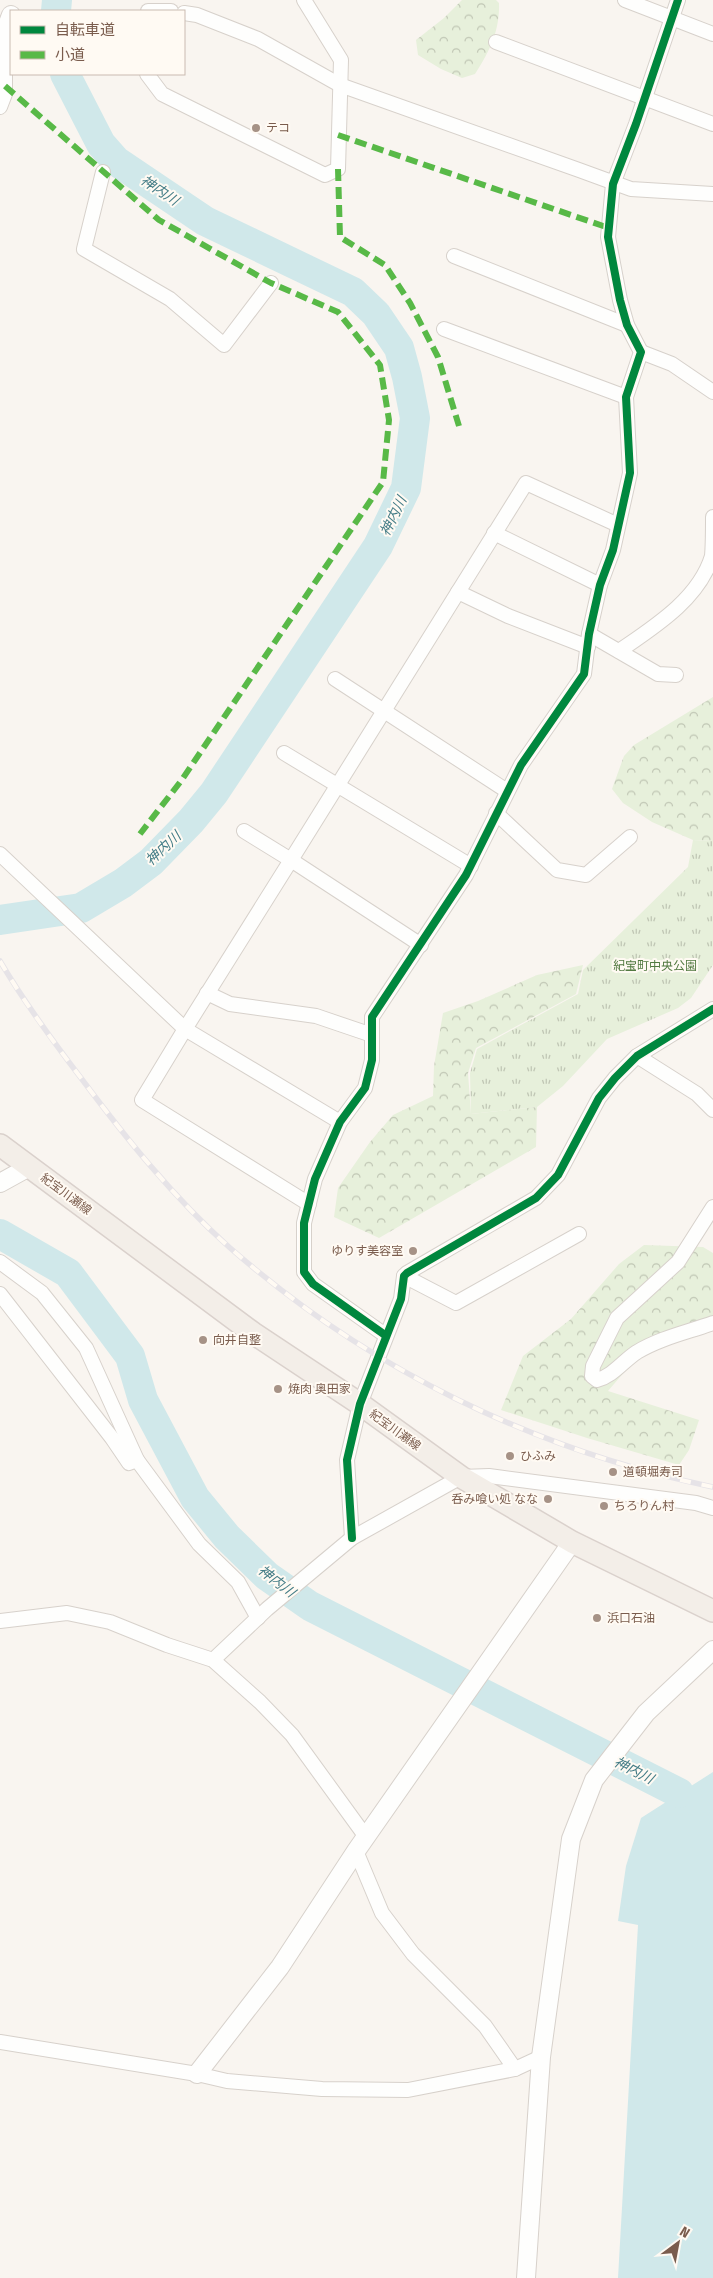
<svg xmlns="http://www.w3.org/2000/svg" width="713" height="2278" viewBox="0 0 713 2278" font-family="'Fira Sans Condensed','Noto Sans JP',sans-serif">
  <style>
    .grass { fill: url(#grass-tufts) }
    .forest { fill: url(#forest-crowns) }
    .water { fill: #d0e8ea }
    .lines { fill: none; stroke-linecap: round; stroke-linejoin: round }
    .river { stroke: #d0e8ea; stroke-width: 30 }
    .minor-casing { stroke: #d7d1cb; stroke-width: 16 }
    .tertiary-casing { stroke: #d7d1cb; stroke-width: 20 }
    .primary-casing { stroke: #dad1cc; stroke-width: 24 }
    .minor { stroke: #fefefd; stroke-width: 14 }
    .tertiary { stroke: #fefefd; stroke-width: 18 }
    .primary { stroke: #f3eee8; stroke-width: 21 }
    .rail-casing { stroke: #e6e3e7; stroke-width: 5.5 }
    .rail { stroke: #fffaf3; stroke-width: 4; stroke-dasharray: 11; stroke-linecap: butt }
    .quiet { stroke: #58b947; stroke-width: 6; stroke-dasharray: 12 6; stroke-linecap: butt }
    .cycleway-casing { stroke: #fffaf3; stroke-width: 11 }
    .cycleway { stroke: #00873e; stroke-width: 8 }
    .poi-dot { fill: #a69286; stroke: #fffaf3; stroke-width: 2 }
    .labels { text-anchor: middle; stroke-width: 4; stroke-linejoin: round; paint-order: stroke }
    .poi-label { font-size: 12px; fill: #7a5c4d; stroke: #fffaf3; text-anchor: start }
    .park-label { font-size: 12px; fill: #537a41; stroke: #fffaf3 }
    .street-label { font-size: 12px; fill: #7a5c4d; stroke: #fffaf3 }
    .water-label { font-size: 14px; font-style: italic; fill: #437c86; stroke: #fffaf3 }
  </style>
  <defs>
    <pattern id="grass-tufts" width="24" height="20" patternUnits="userSpaceOnUse" patternTransform="scale(1.25)"><rect width="24" height="20" fill="#e7f0db"/><path d="M3 7l-1-3M5 7V3M7 7l1-3M15 17l-1-3M17 17v-4M19 17l1-3" fill="none" stroke="#c0c6b4"/></pattern>
    <pattern id="forest-crowns" width="20" height="18" patternUnits="userSpaceOnUse" patternTransform="scale(1.25)"><rect width="20" height="18" fill="#e7f0db"/><path d="M2 6a3 3 0 1 1 6 0M12 15a3 3 0 1 1 6 0" fill="none" stroke="#c0c6b4"/></pattern>
  </defs>
  <rect width="100%" height="100%" fill="#f9f5f0"/>
  <polygon class="grass" points="693,840 713,841 713,965 691,998 678,1008 607,1039 563,1086 537,1107 471,1114 470,1073 477,1049 578,994 583,970 688,867"/>
  <g class="forest">
    <path d="M 462,0 L 496,0 L 499,3 C 500,30 490,51 475,74 L 462,78 L 441,69 L 418,55 L 416,40 L 444,18 Z"/>
    <polygon points="713,697 713,841 693,840 652,822 623,803 612,789 624,756 634,745"/>
    <polygon points="583,965 576,994 476,1048 468,1073 471,1114 537,1107 536,1147 379,1238 334,1217 338,1188 370,1142 393,1115 433,1096 434,1066 443,1013 478,1001 537,975"/>
    <polygon points="644,1245 703,1247 713,1253 713,1319 644,1349 608,1391 699,1420 689,1450 679,1465 587,1438 501,1410 523,1356 571,1319 619,1264"/>
  </g>
  <polygon class="water" points="713,1772 713,2278 618,2278 638,1925 618,1921 626,1866 641,1818"/>
  <g class="lines">
    <g class="river">
      <polyline points="56,11 57,0"/>
      <polyline points="0,920 81,908 123,883 151,862 191,821 214,793 378,546 406,488 415,418 407,377 399,348 376,314 353,292 205,221 116,161 101,144 65,74"/>
      <polyline points="0,1234 68,1273 130,1356 143,1400 195,1498 227,1537 267,1576 310,1606 679,1793"/>
    </g>
    <defs>
      <g id="minor">
        <polyline points="625,0 713,34"/>
        <polyline points="148,11 171,11"/>
        <polyline points="184,13 197,15 258,39 340,85 579,170 631,189 713,194"/>
        <polyline points="496,42 713,124"/>
        <polyline points="147,74 162,94 325,175 338,169 341,60 304,0"/>
        <polyline points="0,107 5,94 5,31 11,30"/>
        <polyline points="103,172 84,249 170,299 224,345 271,283"/>
        <polyline points="454,256 627,325"/>
        <polyline points="444,329 626,397"/>
        <polyline points="641,352 672,364 713,392"/>
        <polyline points="494,533 600,585"/>
        <polyline points="458,592 508,616 588,647"/>
        <polyline points="589,634 658,674 676,675"/>
        <path d="M 619,651 C 654,627 699,599 712,556 C 713,545 713,529 713,517"/>
        <polyline points="335,679 507,791"/>
        <polyline points="284,753 471,866"/>
        <polyline points="496,813 557,870 586,875 630,837"/>
        <polyline points="244,831 291,860 526,483 618,525"/>
        <polyline points="0,854 185,1029 340,1122"/>
        <polyline points="207,993 230,1004 316,1016 372,1035"/>
        <polyline points="637,1056 697,1094 713,1110"/>
        <polyline points="309,1204 142,1100 185,1029 291,860 421,945"/>
        <path d="M 713,1207 L 678,1262 L 617,1318 L 593,1366 L 592,1376 L 597,1380 C 613,1376 623,1361 637,1352 C 660,1338 688,1332 713,1323"/>
        <polyline points="0,1262 42,1293 86,1348 137,1460"/>
        <polyline points="404,1276 456,1303 579,1234"/>
        <polyline points="0,1294 112,1438 129,1463 137,1460 199,1544 238,1582 258,1618"/>
        <polyline points="385,1335 313,1284 304,1272 304,1223 315,1179 340,1122 365,1088 372,1060 372,1017 466,875 521,765 584,674 589,634 600,585 613,550 630,473 626,397 641,352 627,325 620,300 608,237 613,184 636,124 678,0"/>
        <polyline points="352,1538 347,1460 360,1404 401,1299 404,1276 407,1273 536,1198 558,1175 599,1098 615,1078 637,1056 713,1009"/>
        <polyline points="0,1621 67,1613 110,1622 167,1645 213,1660 260,1702 292,1735 366,1837"/>
        <polyline points="213,1660 267,1609 352,1538 461,1477 489,1476 696,1503 713,1508"/>
        <polyline points="356,1851 382,1913 413,1954 485,2026 515,2069"/>
        <polyline points="0,2042 197,2074 227,2081 322,2089 408,2090 515,2069 541,2057"/>
      </g>
      <g id="tertiary">
        <polyline points="5,31 11,15"/>
        <polyline points="0,1183 29,1167"/>
        <polyline points="197,2074 280,1967 356,1851 572,1542"/>
        <polyline points="526,2278 541,2057 571,1839 594,1780 646,1713 713,1650"/>
      </g>
      <polyline id="primary" points="0,1145 253,1333 360,1404 461,1477 572,1542 713,1611"/>
    </defs>
    <use href="#minor" class="minor-casing"/>
    <use href="#tertiary" class="tertiary-casing"/>
    <use href="#primary" class="primary-casing"/>
    <use href="#minor" class="minor"/>
    <use href="#tertiary" class="tertiary"/>
    <use href="#primary" class="primary"/>
    <defs>
      <path id="rail" d="M 0,961 C 24,1002 52,1040 81,1078 C 125,1137 173,1197 229,1247 C 367,1368 533,1450 713,1487"/>
    </defs>
    <use href="#rail" class="rail-casing"/>
    <use href="#rail" class="rail"/>
    <g class="quiet">
      <polyline points="5,86 159,220 271,283 338,312 380,365 389,420 383,482 181,781 140,834"/>
      <polyline points="338,135 609,228"/>
      <polyline points="338,169 340,237 385,265 410,303 438,357 459,426"/>
    </g>
    <defs>
      <g id="cycleway">
        <polyline points="385,1335 313,1284 304,1272 304,1223 315,1179 340,1122 365,1088 372,1060 372,1017 466,875 521,765 584,674 589,634 600,585 613,550 630,473 626,397 641,352 627,325 620,300 608,237 613,184 636,124 678,0"/>
        <polyline points="352,1538 347,1460 360,1404 401,1299 404,1276 407,1273 536,1198 558,1175 599,1098 615,1078 637,1056 713,1009"/>
      </g>
    </defs>
    <use href="#cycleway" class="cycleway-casing"/>
    <use href="#cycleway" class="cycleway"/>
  </g>
  <g class="poi-dot">
    <circle cx="256" cy="128" r="5"/>
    <circle cx="413" cy="1251" r="5"/>
    <circle cx="203" cy="1340" r="5"/>
    <circle cx="278" cy="1389" r="5"/>
    <circle cx="510" cy="1456" r="5"/>
    <circle cx="613" cy="1472" r="5"/>
    <circle cx="548" cy="1499" r="5"/>
    <circle cx="604" cy="1506" r="5"/>
    <circle cx="597" cy="1618" r="5"/>
  </g>
  <g class="labels">
    <g class="poi-label">
      <text x="266" y="132">テコ</text>
      <text x="403" y="1255" text-anchor="end">ゆりす美容室</text>
      <text x="213" y="1344">向井自整</text>
      <text x="288" y="1393">焼肉 奥田家</text>
      <text x="520" y="1460">ひふみ</text>
      <text x="623" y="1476">道頓堀寿司</text>
      <text x="538" y="1503" text-anchor="end">呑み喰い処 なな</text>
      <text x="614" y="1510">ちろりん村</text>
      <text x="607" y="1622">浜口石油</text>
    </g>
    <g class="park-label">
      <text x="655" y="970">紀宝町中央公園</text>
    </g>
    <g class="street-label">
      <text transform="translate(66 1194) rotate(37)" y="4">紀宝川瀬線</text>
      <text transform="translate(395 1430) rotate(36)" y="4">紀宝川瀬線</text>
    </g>
    <g class="water-label">
      <text transform="translate(160 190) rotate(34)" y="5">神内川</text>
      <text transform="translate(393 516) rotate(-64)" y="5">神内川</text>
      <text transform="translate(163 848) rotate(-43)" y="5">神内川</text>
      <text transform="translate(277 1581) rotate(38)" y="5">神内川</text>
      <text transform="translate(634 1770) rotate(27)" y="5">神内川</text>
    </g>
  </g>
  <rect x="10" y="10" width="175" height="65" fill="#fffaf3" stroke="#cabbb1"/>
  <rect x="20" y="26" width="25" height="8" fill="#00873e" stroke="#cabbb1"/>
  <text x="55" y="35" font-size="15" fill="#7a5c4d">自転車道</text>
  <rect x="20" y="51" width="25" height="8" fill="#58b947" stroke="#cabbb1"/>
  <text x="55" y="60" font-size="15" fill="#7a5c4d">小道</text>
  <g transform="translate(678 2243) rotate(32)" stroke="#fffaf3" stroke-width="4" paint-order="stroke">
  <path d="M0-4L9 19L0 12L-9 19Z" fill="#7a5c4d"/>
  <text y="-8" font-size="14" font-weight="bold" text-anchor="middle" fill="#7a5c4d">N</text>
  </g>
</svg>
